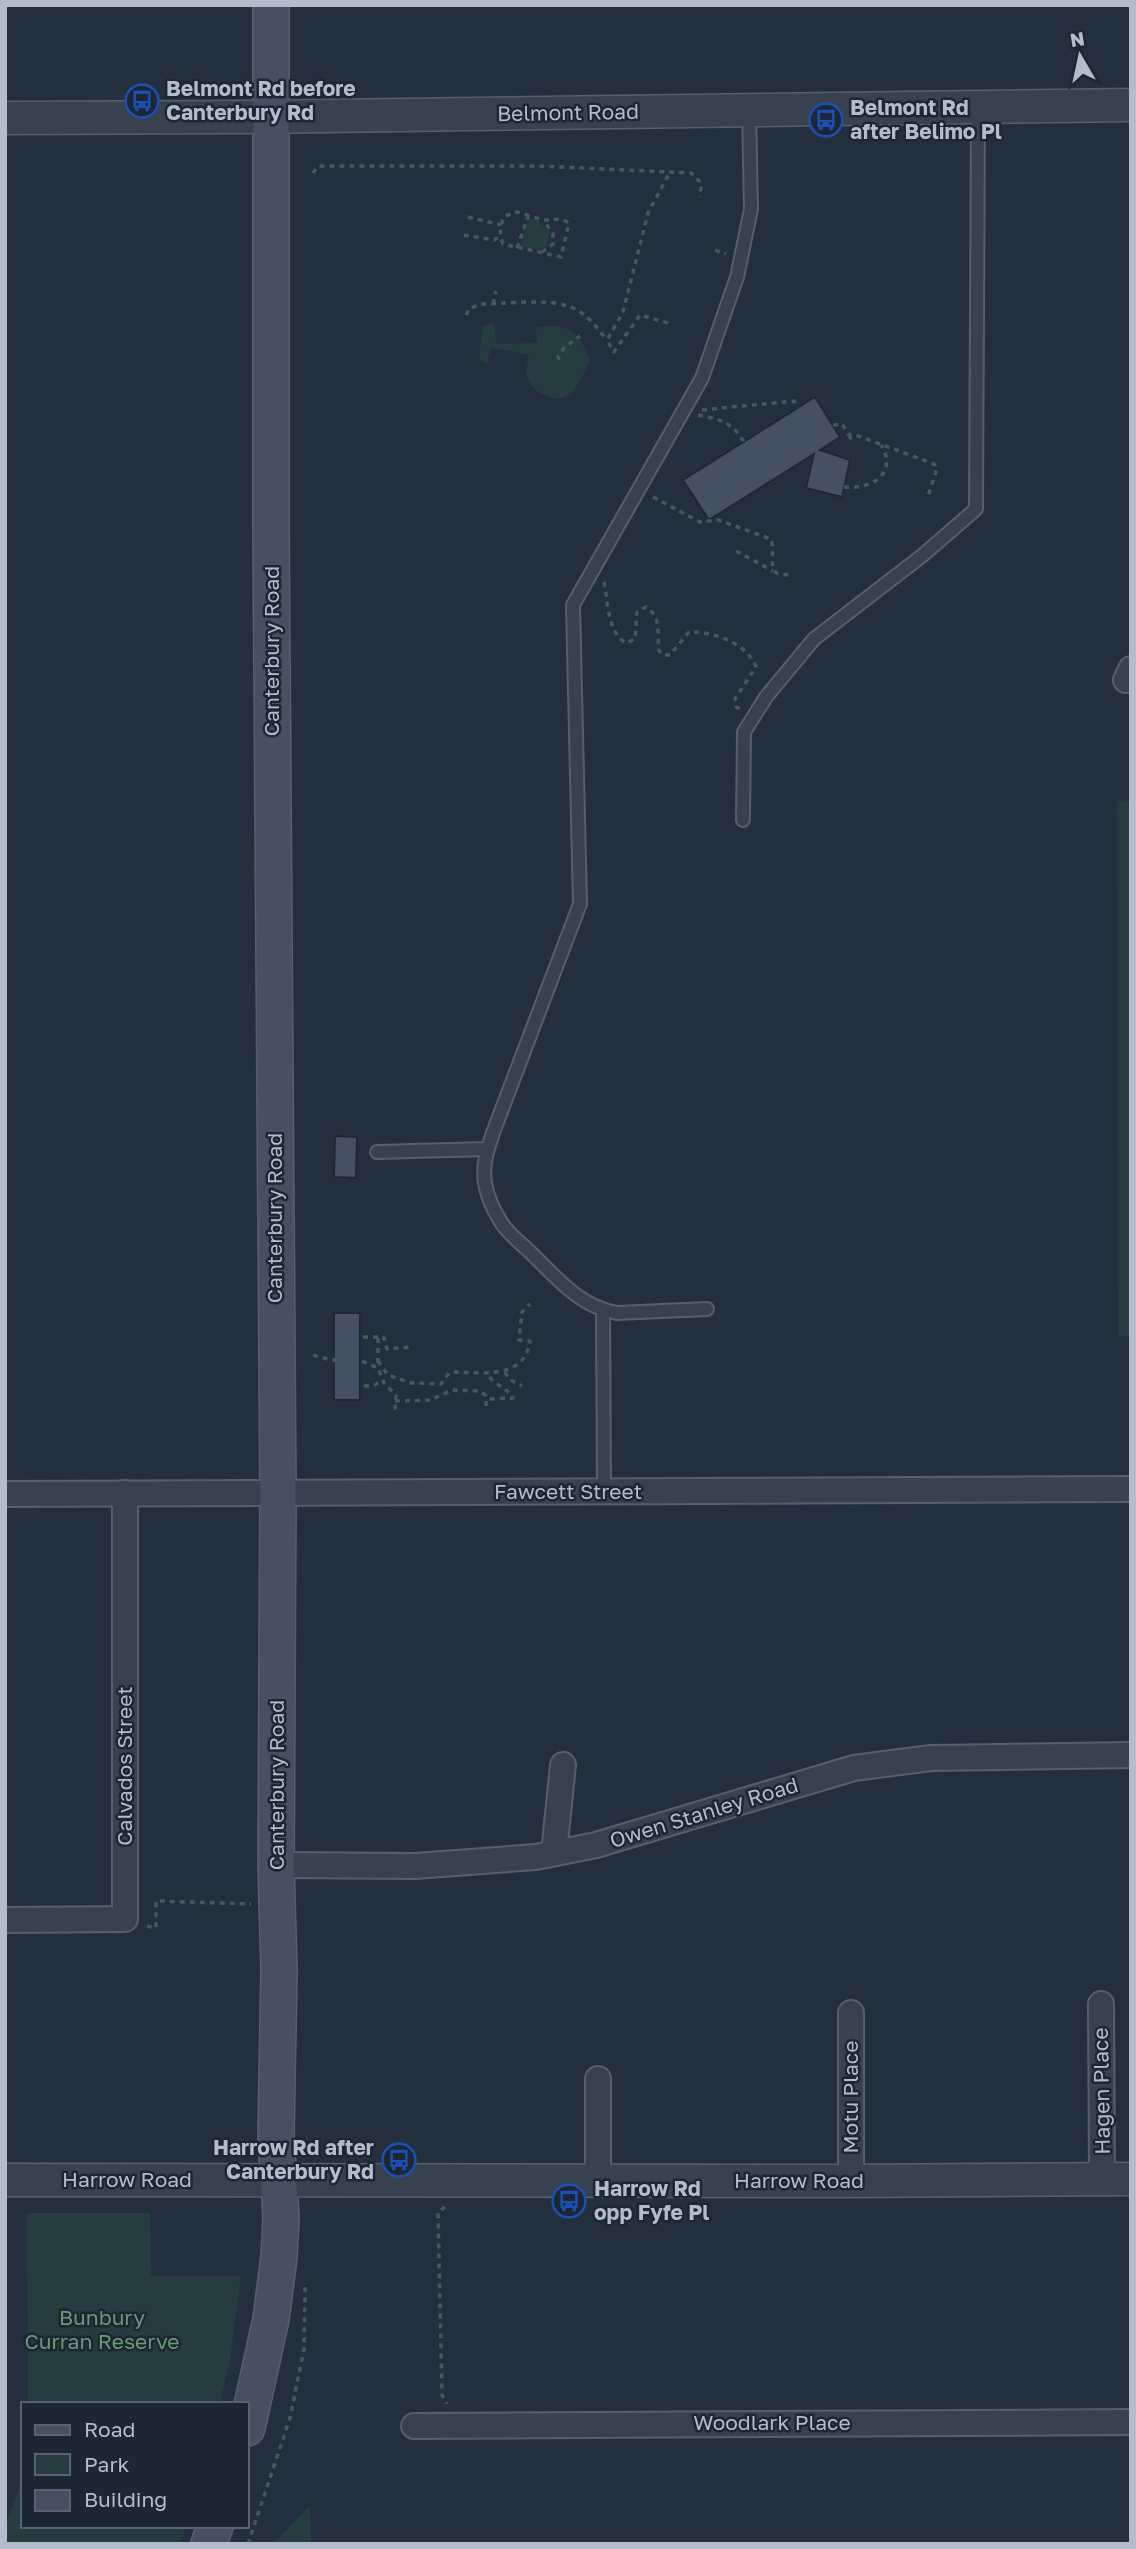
<svg xmlns="http://www.w3.org/2000/svg" width="1136" height="2549" viewBox="0 0 1136 2549" font-family="'Golos Text',sans-serif">
  <style>
    .green { fill: #263c3f }
    .building { fill: #455162; stroke: #1f2835; stroke-width: 2 }
    .lines { fill: none; stroke-linecap: round; stroke-linejoin: round }
    .service-casing { stroke: #565f6c; stroke-width: 16 }
    .minor-casing { stroke: #565f6c; stroke-width: 28 }
    .tertiary-casing { stroke: #565f6c; stroke-width: 35 }
    .secondary-casing { stroke: #565f6c; stroke-width: 38 }
    .path { stroke: #44595c; stroke-width: 3.5; stroke-dasharray: 5 5; stroke-linecap: butt }
    .service { stroke: #38414e; stroke-width: 12 }
    .minor { stroke: #38414e; stroke-width: 24 }
    .tertiary { stroke: #38414e; stroke-width: 32 }
    .secondary { stroke: #465061; stroke-width: 35 }
    .labels { text-anchor: middle; stroke-width: 5; stroke-linejoin: round; paint-order: stroke }
    .poi-label { font-size: 21px; font-weight: bold; fill: #b4bcc9; stroke: #1d2633; text-anchor: start }
    .street-label { font-size: 21px; fill: #b4bcc9; stroke: #1d2633 }
    .park-label { font-size: 21px; fill: #6b9a76; stroke: #1d2633 }
  </style>
  <rect width="100%" height="100%" fill="#242f3e"/>
  <g class="green">
    <polygon points="530,218 537,220 549,231 548,246 539,250 520,246"/>
    <path d="M 492,323 L 495,327 L 496,344 L 537,343 L 536,328 C 558,323 575,327 584,347 C 587,354 590,356 589,363 C 584,372 579,385 572,392 C 558,406 532,394 527,377 C 525,370 528,361 529,355 L 491,347 L 487,365 L 480,360 C 478,357 483,333 483,326 Z"/>
    <polygon points="1117,800 1131,801 1131,1336 1118,1336"/>
    <polygon points="27,2213 150,2213 151,2276 241,2276 230,2359 220,2404 28,2404"/>
    <polygon points="23,2464 23,2526 186,2526 180,2544 5,2544 5,2527 19,2487"/>
    <polygon points="310,2505 311,2544 265,2544 279,2538"/>
  </g>
  <g class="building">
    <polygon points="815,397 840,437 820,450 850,460 842,497 806,488 814,454 709,520 683,480"/>
    <polygon points="335,1136 357,1137 356,1178 334,1177"/>
    <rect x="334" y="1313" width="26" height="87"/>
  </g>
  <g class="lines">
    <defs>
      <g id="service">
        <polyline points="743,820 744,732 766,697 814,639 923,555 976,509 978,109"/>
        <polyline points="377,1152 487,1149"/>
        <path d="M 707,1309 L 617,1313 C 580,1307 557,1278 531,1253 C 521,1243 508,1234 501,1222 C 494,1211 487,1196 485,1183 C 482,1164 488,1148 494,1130 L 580,904 L 573,605 L 702,378 L 737,277 L 751,209 L 749,111"/>
        <polyline points="603,1311 604,1493"/>
      </g>
      <g id="minor">
        <polyline points="1126,680 1131,669"/>
        <polyline points="5,1494 1131,1489"/>
        <polyline points="554,1853 563,1765"/>
        <polyline points="276,1865 415,1866 536,1857 596,1845 854,1768 931,1758 1131,1755"/>
        <polyline points="5,1920 125,1919 125,1493"/>
        <polyline points="1101,2004 1102,2179"/>
        <polyline points="598,2079 598,2180"/>
        <polyline points="851,2181 851,2013"/>
        <polyline points="414,2426 1131,2422"/>
      </g>
      <g id="tertiary">
        <polyline points="5,118 246,117 1131,105"/>
        <polyline points="5,2180 851,2181 1131,2179"/>
      </g>
      <g id="secondary">
        <polyline points="247,2428 271,2319 279,2257 281,2218 276,2135 279,1970 276,1865 278,1493 271,529 271,5"/>
        <polyline points="209,2544 215,2526"/>
      </g>
    </defs>
    <use href="#service" class="service-casing"/>
    <use href="#minor" class="minor-casing"/>
    <use href="#tertiary" class="tertiary-casing"/>
    <use href="#secondary" class="secondary-casing"/>
    <g class="path">
      <polyline points="313,173 318,166 539,166 691,173 702,184 699,197"/>
      <path d="M 515,212 C 524,213 539,220 545,220 C 555,220 559,217 569,223 L 561,257 L 503,244 C 499,234 500,227 504,217 Z"/>
      <polyline points="468,217 501,225"/>
      <polyline points="464,235 494,240 500,236"/>
      <polyline points="517,248 529,214"/>
      <polyline points="715,250 726,254"/>
      <polyline points="542,252 553,244 553,234 544,221"/>
      <polyline points="493,304 496,291"/>
      <path d="M 466,315 L 469,309 L 480,304 C 506,304 552,297 575,309 C 588,315 597,328 607,340"/>
      <polyline points="668,323 640,315 614,352 607,340 623,312 648,213 670,172"/>
      <polyline points="559,360 558,356 564,348 580,336"/>
      <polyline points="702,410 794,401 798,408"/>
      <path d="M 698,415 C 720,419 732,422 744,442"/>
      <polyline points="833,425 842,424 849,435 853,434 934,464 937,469 927,499"/>
      <polyline points="849,435 853,443"/>
      <path d="M 844,487 C 870,490 899,474 881,445"/>
      <path d="M 653,497 L 700,522 L 718,520 L 771,539 C 777,559 762,579 793,574"/>
      <polyline points="736,551 773,571"/>
      <path d="M 604,582 C 608,600 607,633 626,643 L 635,639 L 637,612 L 646,607 C 662,617 657,635 659,651 L 663,655 L 670,655 L 689,632 C 713,631 747,643 756,667 L 735,699 L 736,707 L 740,709"/>
      <polyline points="363,1337 378,1337"/>
      <polyline points="313,1355 331,1360 359,1360 378,1368 384,1383 396,1395 395,1412"/>
      <path d="M 378,1361 L 388,1375 L 411,1383 L 441,1384 L 449,1373 L 455,1372 C 483,1373 525,1379 530,1341 L 519,1340 L 522,1312 L 530,1304"/>
      <polyline points="378,1363 378,1337 384,1338 387,1349 411,1347"/>
      <polyline points="505,1372 509,1379 522,1386"/>
      <polyline points="364,1386 373,1386 382,1381"/>
      <path d="M 395,1401 L 431,1400 L 452,1390 L 480,1391 L 490,1399 L 513,1398 C 507,1387 493,1385 487,1373"/>
      <polyline points="486,1406 486,1395"/>
      <polyline points="147,1926 156,1928 156,1901 251,1904"/>
      <polyline points="445,2207 438,2212 442,2395 447,2404"/>
      <polyline points="248,2544 290,2418 304,2349 305,2286"/>
    </g>
    <use href="#service" class="service"/>
    <use href="#minor" class="minor"/>
    <use href="#tertiary" class="tertiary"/>
    <use href="#secondary" class="secondary"/>
  </g>
  <defs>
    <symbol id="bus-ring" viewBox="-11 -11 22 22"><circle r="9.5" fill="#1d2633" stroke="#1a4fb4" stroke-width="1.5"/><path d="M-5-6H5V4H4V6H2V4H-2V6H-4V4H-5ZM-3.5-4V0h7V-4ZM-3.5 1.2v1.5H-2V1.2ZM2 1.2v1.5H3.5V1.2Z" fill="#1a4fb4"/></symbol>
  </defs>
  <g fill-rule="evenodd">
    <use href="#bus-ring" x="123" y="82" width="38" height="38"/>
    <use href="#bus-ring" x="807" y="101" width="38" height="38"/>
    <use href="#bus-ring" x="380" y="2141" width="38" height="38"/>
    <use href="#bus-ring" x="550" y="2182" width="38" height="38"/>
  </g>
  <g class="labels">
    <g class="poi-label">
      <text x="166" y="96">Belmont Rd before<tspan x="166" dy="24">Canterbury Rd</tspan></text>
      <text x="850" y="115">Belmont Rd<tspan x="850" dy="24">after Belimo Pl</tspan></text>
      <text x="374" y="2155" text-anchor="end">Harrow Rd after<tspan x="374" dy="24">Canterbury Rd</tspan></text>
      <text x="594" y="2196">Harrow Rd<tspan x="594" dy="24">opp Fyfe Pl</tspan></text>
    </g>
    <g class="street-label">
      <text transform="translate(568 113) rotate(-1)" y="7">Belmont Road</text>
      <text transform="translate(272 651) rotate(-90)" y="7">Canterbury Road</text>
      <text transform="translate(275 1218) rotate(-90)" y="7">Canterbury Road</text>
      <text x="568" y="1499">Fawcett Street</text>
      <text transform="translate(125 1766) rotate(-90)" y="7">Calvados Street</text>
      <text transform="translate(277 1785) rotate(-90)" y="7">Canterbury Road</text>
      <text transform="translate(704 1813) rotate(-17)" y="7">Owen Stanley Road</text>
      <text transform="translate(1102 2091) rotate(-91)" y="7">Hagen Place</text>
      <text transform="translate(851 2097) rotate(-90)" y="7">Motu Place</text>
      <text x="127" y="2187">Harrow Road</text>
      <text x="799" y="2188">Harrow Road</text>
      <text x="772" y="2430">Woodlark Place</text>
    </g>
    <g class="park-label">
      <text x="102" y="2325">Bunbury<tspan x="102" dy="24">Curran Reserve</tspan></text>
    </g>
  </g>
  <rect width="1136" height="2549" fill="none" stroke="#b4bcc9" stroke-width="14"/>
  <rect x="21" y="2402" width="228" height="126" fill="#1d2633" stroke="#59626f" stroke-width="2"/>
  <rect x="35" y="2425" width="35" height="10" fill="#465061" stroke="#59626f" stroke-width="2"/>
  <text x="84" y="2437" font-size="21" fill="#b4bcc9">Road</text>
  <rect x="35" y="2454" width="35" height="21" fill="#263c3f" stroke="#59626f" stroke-width="2"/>
  <text x="84" y="2472" font-size="21" fill="#b4bcc9">Park</text>
  <rect x="35" y="2490" width="35" height="21" fill="#455162" stroke="#59626f" stroke-width="2"/>
  <text x="84" y="2507" font-size="21" fill="#b4bcc9">Building</text>
  <g transform="translate(1080 56) rotate(351)" stroke="#1d2633" stroke-width="5" paint-order="stroke">
  <path d="M0-5L12 26L0 18L-12 26Z" fill="#b4bcc9"/>
  <text y="-10" font-size="19" font-weight="bold" text-anchor="middle" fill="#b4bcc9">N</text>
  </g>
</svg>
